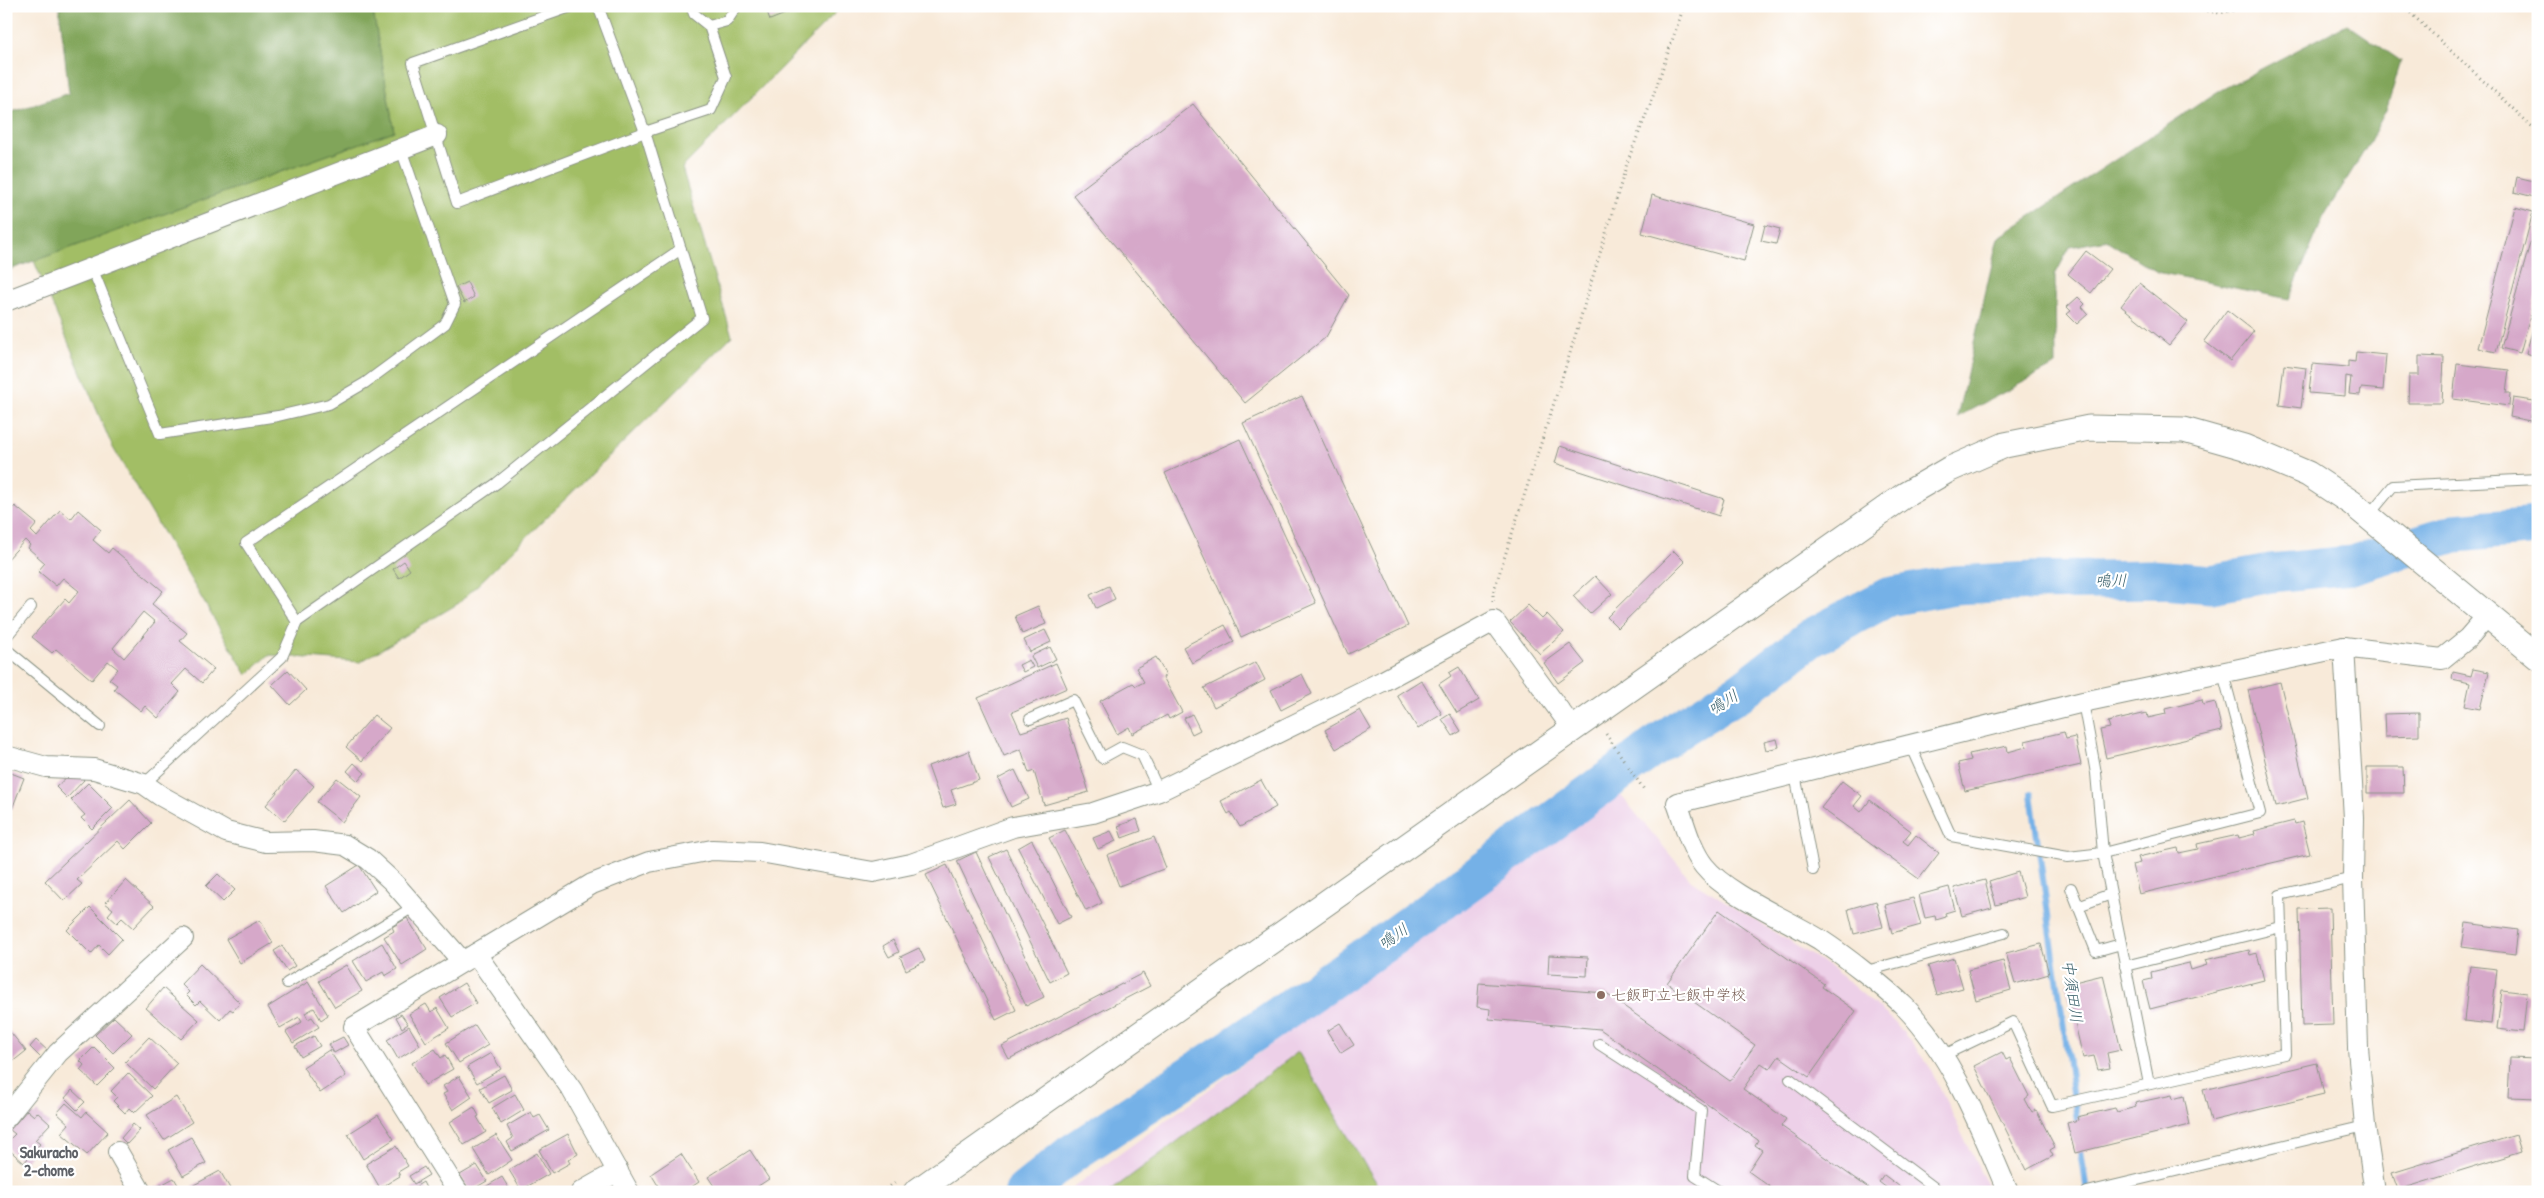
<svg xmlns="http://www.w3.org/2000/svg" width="2544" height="1198" viewBox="0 0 2544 1198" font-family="'Patrick Hand','Klee One',sans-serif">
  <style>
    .built { fill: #edd0e8 }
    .green { fill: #a2be65; stroke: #607e4c }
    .forest { fill: #81a55a; stroke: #507147 }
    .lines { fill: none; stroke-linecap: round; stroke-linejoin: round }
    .stream { stroke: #75b1e7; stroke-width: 6 }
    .river { stroke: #75b1e7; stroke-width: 39 }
    .building { fill: #d6a8c9; fill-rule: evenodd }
    .service-casing { stroke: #8c9486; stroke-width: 12 }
    .minor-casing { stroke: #8c9486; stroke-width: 22 }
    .tertiary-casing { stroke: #8c9486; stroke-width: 27 }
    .path { stroke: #8c9486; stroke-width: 3; stroke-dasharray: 1 4; stroke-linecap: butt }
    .service { stroke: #fff; stroke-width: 10 }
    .minor { stroke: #fff; stroke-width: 20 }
    .tertiary { stroke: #fff; stroke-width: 25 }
    .education-dot { fill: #8d6e63; stroke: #fff; stroke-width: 2 }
    .labels { text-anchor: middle; stroke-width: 4.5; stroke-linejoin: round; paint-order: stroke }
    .education-label { font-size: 15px; fill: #785e54; stroke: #fff; text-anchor: start }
    .water-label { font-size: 16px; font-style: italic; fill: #39606a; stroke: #fff }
    .neighbourhood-label { font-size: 16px; font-weight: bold; fill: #5f6268; stroke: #fff }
  </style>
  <rect width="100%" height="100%" fill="#fff"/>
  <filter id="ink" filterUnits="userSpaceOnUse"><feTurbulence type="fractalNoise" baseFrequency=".02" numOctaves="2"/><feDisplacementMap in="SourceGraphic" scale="10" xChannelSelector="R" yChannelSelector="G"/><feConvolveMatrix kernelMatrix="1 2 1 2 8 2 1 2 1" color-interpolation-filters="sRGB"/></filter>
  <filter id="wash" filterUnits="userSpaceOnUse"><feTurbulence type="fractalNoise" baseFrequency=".0096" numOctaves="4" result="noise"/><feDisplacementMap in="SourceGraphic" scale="20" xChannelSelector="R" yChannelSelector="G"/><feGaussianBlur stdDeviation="1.12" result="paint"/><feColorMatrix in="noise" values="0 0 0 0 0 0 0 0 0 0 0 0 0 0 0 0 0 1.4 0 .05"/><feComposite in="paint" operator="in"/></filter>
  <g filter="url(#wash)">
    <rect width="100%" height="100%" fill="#f8ead9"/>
    <polygon class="built" points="1619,793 1691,880 1833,969 1895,1022 1929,1066 1990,1192 1067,1192"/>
    <g class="green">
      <polygon points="372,6 842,6 682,168 732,336 459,603 360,662 269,655 247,675 112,446 34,261 394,131"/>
      <polygon points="1298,1052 1381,1192 1109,1192"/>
    </g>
    <g class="forest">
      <polygon points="59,6 372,6 394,131 6,271 6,114 69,93"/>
      <polygon points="2347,24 2401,61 2387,108 2368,145 2324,216 2289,299 2157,272 2106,240 2070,247 2055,275 2056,365 1957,417 1998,238 2217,92"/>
    </g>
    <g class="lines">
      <g class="stream">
        <polyline points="2031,794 2078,1127"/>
        <polyline points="2080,1144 2087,1192"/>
      </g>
      <polyline class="river" points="1024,1192 1071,1154 1233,1047 1393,937 1679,729 1740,692 1811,638 1888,597 1954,585 2034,581 2152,579 2211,584 2271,573 2352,565 2455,533 2538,526"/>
    </g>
    <g id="blocks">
      <g class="building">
        <polygon points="765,6 805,6 770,20"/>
        <polygon points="1193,104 1349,295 1326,337 1245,403 1073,195"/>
        <polygon points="2517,177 2538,182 2538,198 2514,192"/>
        <polygon points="1652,195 1754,224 1744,261 1642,233"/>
        <polygon points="2515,207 2533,212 2496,352 2478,348"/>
        <polygon points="2537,218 2538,288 2520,353 2501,348"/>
        <polygon points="1765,225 1780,229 1776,244 1761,241"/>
        <polygon points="2086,251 2110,269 2091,293 2068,274"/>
        <polygon points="467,282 474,297 464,303 456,287"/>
        <polygon points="2139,283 2188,322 2169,345 2121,306"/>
        <polygon points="2078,297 2085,304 2082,307 2088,314 2077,324 2067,314 2071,311 2067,307"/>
        <polygon points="2227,310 2254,331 2230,361 2204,341"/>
        <polygon points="2538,311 2538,357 2526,353"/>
        <polygon points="2356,352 2386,355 2383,390 2361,388 2360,395 2349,394 2351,377 2346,376 2345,396 2309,393 2312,364 2348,367 2348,361 2355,362"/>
        <polygon points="2419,356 2444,357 2442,403 2408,403 2409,375 2419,375"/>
        <polygon points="2457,364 2509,370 2506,393 2510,393 2509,406 2453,399"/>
        <polygon points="2284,365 2306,368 2301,408 2279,405"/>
        <polygon points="1302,396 1408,626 1348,654 1243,423"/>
        <polygon points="2513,398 2534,401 2530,421 2510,417"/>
        <polygon points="1240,439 1316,603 1241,637 1165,473"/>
        <polygon points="1560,446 1724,499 1719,516 1555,463"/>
        <path d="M 15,506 L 37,524 L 31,531 L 37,537 L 60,510 L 71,519 L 78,510 L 101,530 L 93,540 L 108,553 L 112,548 L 163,591 L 152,604 L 187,633 L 180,641 L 214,669 L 202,683 L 186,669 L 172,684 L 180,692 L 158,718 L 145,706 L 141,711 L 114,689 L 117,685 L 109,679 L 118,669 L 108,661 L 92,680 L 56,649 L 52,653 L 32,637 L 65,599 L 69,603 L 79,591 L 63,578 L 56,586 L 38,571 L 45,563 L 28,548 L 30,545 L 25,540 L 6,561 L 6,516 ZM 143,612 L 155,622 L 124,658 L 113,648 Z"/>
        <polygon points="1674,551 1685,562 1618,628 1607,617"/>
        <polygon points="404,561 410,570 399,578 393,569"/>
        <polygon points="1595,576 1612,594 1590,614 1573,596"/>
        <polygon points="1109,586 1115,599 1096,608 1090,595"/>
        <polygon points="1528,605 1542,619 1547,614 1564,632 1540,654 1510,622"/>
        <polygon points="1038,606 1046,624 1022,634 1015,616"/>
        <polygon points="1225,625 1234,642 1192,663 1183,647"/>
        <polygon points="1045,630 1051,642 1030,652 1024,640"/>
        <polygon points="1570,644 1585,663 1558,683 1544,663"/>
        <polygon points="1050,647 1056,659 1037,668 1031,656"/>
        <polygon points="1156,657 1166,675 1163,677 1182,712 1169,719 1167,715 1132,734 1129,727 1117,734 1100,701 1133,683 1136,686 1144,682 1136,668"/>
        <polygon points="1029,660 1033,667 1023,672 1019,665"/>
        <polygon points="1256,662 1265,680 1214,707 1204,688"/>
        <polygon points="1056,663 1067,688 1012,712 1021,732 1066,718 1089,792 1044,805 1034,771 1029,773 1021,749 1004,756 978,698"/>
        <polygon points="1459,667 1479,700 1457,713 1439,684 1451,676 1449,673"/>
        <polygon points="2473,669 2489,672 2480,709 2465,706 2470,683 2452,679 2453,672 2471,676"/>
        <polygon points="288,670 306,690 290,705 272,685"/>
        <polygon points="1302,674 1312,694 1281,710 1271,690"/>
        <polygon points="1421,680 1442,714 1418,729 1397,695"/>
        <polygon points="2280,682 2308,798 2276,806 2248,690"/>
        <polygon points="2202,700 2203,705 2215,702 2222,731 2106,758 2100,730 2110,728 2108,722 2147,713 2148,718 2166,714 2165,709"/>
        <polygon points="1360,710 1371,729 1336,749 1325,730"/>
        <polygon points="2419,713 2419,736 2385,737 2384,714"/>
        <polygon points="1192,714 1200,730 1192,734 1184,718"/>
        <polygon points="1450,714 1461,731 1453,736 1442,719"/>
        <polygon points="374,715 390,728 362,761 346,747"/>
        <polygon points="2064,732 2066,739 2075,737 2081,765 1965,791 1958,763 1971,760 1969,754 2007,746 2008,752 2026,747 2025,741"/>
        <polygon points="1777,739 1779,747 1766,750 1764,742"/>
        <polygon points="969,751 979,780 951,790 956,804 943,808 928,766"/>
        <polygon points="354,763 365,773 358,781 347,771"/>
        <polygon points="2367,767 2403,767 2404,793 2367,793"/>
        <polygon points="296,770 314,786 284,821 266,805"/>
        <polygon points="1015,770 1029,799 1011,807 998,779"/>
        <polygon points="6,771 24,778 12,809 6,807"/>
        <polygon points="69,775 79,775 84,780 67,798 56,787"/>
        <polygon points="337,778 361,797 342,822 317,802"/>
        <polygon points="1261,780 1276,807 1240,827 1231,812 1228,814 1221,801"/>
        <polygon points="1842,781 1862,796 1854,806 1861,812 1870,800 1911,831 1903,841 1908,845 1916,835 1939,853 1919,879 1821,808"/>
        <polygon points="88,783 113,808 92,829 81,818 85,815 71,800"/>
        <polygon points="130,800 151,823 125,849 118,841 77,880 82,884 64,901 45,881"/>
        <polygon points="1137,819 1141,831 1122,838 1118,826"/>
        <polygon points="2294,821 2295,824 2302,822 2310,854 2139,894 2132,865 2140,863 2138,857 2178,848 2179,853 2198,849 2197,844 2238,835 2239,838 2255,834 2254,831"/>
        <polygon points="1065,830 1102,903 1086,911 1049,838"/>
        <polygon points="1111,831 1116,841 1098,849 1093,838"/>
        <polygon points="1154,837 1166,868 1119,886 1107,855"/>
        <polygon points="1032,840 1071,917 1057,924 1018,848"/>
        <polygon points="1006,849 1067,973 1050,982 989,857"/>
        <polygon points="976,852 1044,997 1026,1006 957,861"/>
        <polygon points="359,865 376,891 344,913 326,886"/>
        <polygon points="947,865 1016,1010 996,1020 926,875"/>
        <polygon points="2018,872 2025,897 1996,905 1989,881"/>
        <polygon points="218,874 235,890 223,902 206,886"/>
        <polygon points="126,880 154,906 133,928 122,918 117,923 108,915 113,909 105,903"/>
        <polygon points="1985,880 1992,908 1962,916 1954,888"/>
        <polygon points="1949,887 1955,910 1945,913 1946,917 1936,920 1935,916 1925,918 1919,895"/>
        <polygon points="1913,898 1921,925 1892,933 1885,905"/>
        <polygon points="1876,901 1883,927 1854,934 1848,909"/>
        <polygon points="90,907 122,939 108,954 99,945 91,954 67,930"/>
        <polygon points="2330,908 2333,1025 2302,1026 2299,909"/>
        <polygon points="1719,910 1824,984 1822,987 1856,1011 1809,1077 1779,1056 1770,1069 1761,1063 1743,1089 1786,1119 1781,1126 1874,1192 1777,1192 1748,1171 1762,1150 1755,1145 1758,1140 1600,1029 1489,1019 1490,1009 1477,1007 1479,983 1605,993 1730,1081 1755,1045 1667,983"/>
        <polygon points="407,918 427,949 402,965 384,937 394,931 392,927"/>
        <polygon points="260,920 273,943 240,963 226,939"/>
        <polygon points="2466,923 2518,930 2515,954 2462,947"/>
        <polygon points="893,940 899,952 889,957 883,946"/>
        <polygon points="382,943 397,969 385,976 383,972 366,982 353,961"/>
        <polygon points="2041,944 2049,974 2015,984 2006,953"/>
        <polygon points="282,946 295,966 287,971 274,951"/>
        <polygon points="919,948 925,961 906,970 900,957"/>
        <polygon points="2249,950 2250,955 2257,953 2264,980 2150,1009 2143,981 2152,979 2151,972 2189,963 2191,970 2207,965 2205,960"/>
        <polygon points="1549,955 1588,957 1587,976 1548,974"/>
        <polygon points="1954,958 1963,988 1937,995 1928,966"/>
        <polygon points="2003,961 2011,990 1976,1000 1968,970"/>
        <polygon points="200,964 240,1003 233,1011 230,1009 220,1020 200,1001 196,1005 186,995 189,992 181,984"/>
        <polygon points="346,965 362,991 335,1007 319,981"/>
        <polygon points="2470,966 2497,969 2491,1024 2464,1021"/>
        <polygon points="1143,973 1150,986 1009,1059 1002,1046"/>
        <polygon points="2103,975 2121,1050 2107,1053 2110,1068 2098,1070 2094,1056 2083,1058 2066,984"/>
        <polygon points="308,982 328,1015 321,1020 314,1008 305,1013 308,1019 312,1017 319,1027 293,1043 286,1032 302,1022 299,1017 280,1028 268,1007"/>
        <polygon points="464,983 476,1003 452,1017 440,998"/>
        <polygon points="163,988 199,1020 181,1039 146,1008"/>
        <polygon points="2502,990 2527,993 2523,1032 2497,1029"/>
        <polygon points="426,1004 431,1012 437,1008 449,1028 426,1042 409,1014"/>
        <polygon points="401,1014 408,1024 402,1028 396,1017"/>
        <polygon points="114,1017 132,1034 113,1053 95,1035"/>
        <polygon points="1340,1023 1354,1045 1341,1053 1327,1031"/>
        <polygon points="475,1025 488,1045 459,1063 446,1043"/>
        <polygon points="409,1026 420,1045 398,1059 387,1040"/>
        <polygon points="6,1027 26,1051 6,1067"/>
        <polygon points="314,1036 320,1046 301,1057 295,1046"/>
        <polygon points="149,1037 177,1063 153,1089 125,1062"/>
        <polygon points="343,1037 348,1045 334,1053 329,1044"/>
        <polygon points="36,1040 48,1051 41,1058 30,1047"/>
        <polygon points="94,1047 115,1068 97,1086 80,1070 84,1065 80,1061"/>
        <polygon points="435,1049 441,1058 445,1055 453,1069 425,1085 412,1063"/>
        <polygon points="329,1050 346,1076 320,1093 303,1067"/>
        <polygon points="2002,1052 2006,1060 2010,1058 2029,1096 2025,1099 2032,1112 2036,1110 2055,1147 2050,1150 2053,1156 2026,1170 1974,1066"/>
        <polygon points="491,1053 501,1069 477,1083 467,1067"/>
        <polygon points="2510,1058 2538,1059 2538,1098 2508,1097"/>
        <polygon points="2317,1063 2324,1094 2211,1121 2203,1090"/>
        <polygon points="128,1073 152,1096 134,1113 129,1108 125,1113 113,1101 117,1097 111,1091"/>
        <polygon points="504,1075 512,1090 489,1103 480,1088"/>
        <polygon points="459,1076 472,1097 453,1110 443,1094 447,1092 443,1086"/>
        <polygon points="72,1090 85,1102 77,1110 65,1098"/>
        <polygon points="515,1094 524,1110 501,1124 492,1108"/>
        <polygon points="2172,1095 2173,1099 2184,1096 2190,1125 2075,1153 2067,1123 2078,1120 2077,1117 2115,1108 2117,1112 2136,1107 2135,1103"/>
        <polygon points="176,1097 192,1122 164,1140 147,1115"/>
        <polygon points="66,1103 82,1117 86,1112 108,1132 87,1155 61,1133 69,1124 57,1113"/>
        <polygon points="474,1107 479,1116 477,1117 486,1132 464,1145 450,1122"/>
        <polygon points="27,1110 34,1116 37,1112 50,1124 35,1140 40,1144 24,1163 6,1147 6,1143 15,1134 10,1130"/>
        <polygon points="531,1112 534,1118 540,1115 549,1130 512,1151 507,1142 513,1138 507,1126"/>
        <polygon points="378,1115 394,1139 363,1159 348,1134"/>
        <polygon points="133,1124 140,1130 127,1144 121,1138"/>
        <polygon points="568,1134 578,1154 568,1160 570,1163 552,1173 539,1150"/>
        <polygon points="496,1135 512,1160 489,1175 473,1149"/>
        <polygon points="2516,1135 2521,1152 2398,1190 2392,1173"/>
        <polygon points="191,1137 206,1163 183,1176 168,1150"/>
        <polygon points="396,1146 408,1166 398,1172 400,1176 380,1188 366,1164"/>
        <polygon points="750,1150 769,1179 749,1192 718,1192 708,1177"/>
        <polygon points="537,1153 549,1174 521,1190 509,1170"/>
        <polygon points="681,1154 699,1182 684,1192 662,1192 651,1174"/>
        <polygon points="477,1165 487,1181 470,1191 460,1175"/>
        <polygon points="424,1167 429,1175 414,1184 409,1176"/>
        <polygon points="220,1171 232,1192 196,1192 192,1186"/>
        <polygon points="1884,1175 1907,1192 1892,1192 1879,1182"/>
        <polygon points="502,1177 511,1192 477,1192"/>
        <polygon points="174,1178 181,1190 157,1192 155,1188"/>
        <polygon points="423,1182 428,1192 407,1192"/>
      </g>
    </g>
  </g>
  <g filter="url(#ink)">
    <use href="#blocks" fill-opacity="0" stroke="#8c9486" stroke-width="1"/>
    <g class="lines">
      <defs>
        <g id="service">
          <polyline points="573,6 413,63 457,203 645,132 711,110 726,77 709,26 694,14 691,6"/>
          <polyline points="709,26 727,21 737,6"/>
          <polyline points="92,268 160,434 278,416 329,404 365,383 445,324 455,304 401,149"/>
          <polyline points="2368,516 2393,486 2538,479"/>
          <polyline points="297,622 246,543 681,249"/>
          <polyline points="6,637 31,607"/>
          <polyline points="6,649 100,726"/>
          <polyline points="2083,702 2096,773 2103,853 2149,1084"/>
          <polyline points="1030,719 1073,700 1102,758 1122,747 1142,755 1159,791"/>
          <polyline points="1910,745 1951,836 2068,857 2103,853 2260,813 2223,673"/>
          <polyline points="1795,774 1813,870"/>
          <polyline points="144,784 282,657 297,622 497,483 702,318 645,132 598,6"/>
          <polyline points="2071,888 2096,951 2121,944"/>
          <polyline points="2078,906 2111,894"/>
          <polyline points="2125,966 2281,927"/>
          <polyline points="1863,972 2004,933"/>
          <polyline points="287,983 415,906"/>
          <polyline points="1599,1044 1701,1110 1695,1176 1720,1192"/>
          <polyline points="1944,1055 2013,1022 2052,1106 2285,1054 2280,895 2353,878"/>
          <polyline points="1790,1079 1940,1192"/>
          <polyline points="2087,1192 2365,1126"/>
        </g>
        <g id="minor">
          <polyline points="6,301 437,135"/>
          <polyline points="2344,647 2354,818 2353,878 2358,1048 2365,1126 2375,1192"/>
          <polyline points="6,756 46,767 94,769 144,784 161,796 226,832 266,842 313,841 345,845 368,859 393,882 462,961"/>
          <polyline points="476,954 572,1090 629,1192"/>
          <polyline points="6,1118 58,1053 183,938"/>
          <polyline points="118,1152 141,1192"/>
          <polyline points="458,1192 354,1027 592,884 649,862 712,850 760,852 873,872 911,864 1013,827 1093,813 1159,791 1383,681 1494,621 1573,729"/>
          <polyline points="581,1192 618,1171"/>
          <path d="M 2008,1192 C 1980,1127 1955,1059 1905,1007 C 1886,988 1845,956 1822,941 C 1789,920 1727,895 1704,866 C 1690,848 1685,824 1677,803 L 2083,702 L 2344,647 L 2442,659 L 2468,638 L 2487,616"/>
        </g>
        <polyline id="tertiary" points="916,1192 1905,495 1948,470 2005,445 2089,428 2184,430 2244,447 2308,474 2352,503 2538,657"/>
      </defs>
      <use href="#service" class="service-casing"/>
      <use href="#minor" class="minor-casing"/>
      <use href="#tertiary" class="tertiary-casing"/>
      <g class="path">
        <polyline points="2183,6 2219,13 2258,6"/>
        <polyline points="2403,6 2538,132"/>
        <polyline points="1493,601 1493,593 1570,353 1628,160 1650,105 1684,6"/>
        <polyline points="1606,734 1645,791"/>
        <polyline points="882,1192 896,1182"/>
      </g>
      <use href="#service" class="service"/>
      <use href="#minor" class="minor"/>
      <use href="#tertiary" class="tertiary"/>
    </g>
  </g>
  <circle class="education-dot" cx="1601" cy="995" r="5"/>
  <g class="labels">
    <g class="education-label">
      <text x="1611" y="1000">七飯町立七飯中学校</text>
    </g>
    <g class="water-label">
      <text transform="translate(2111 580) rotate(-1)" y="6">鳴川</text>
      <text transform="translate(1723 702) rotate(-32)" y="6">鳴川</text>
      <text transform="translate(1393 936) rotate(-35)" y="6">鳴川</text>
      <text transform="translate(2073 991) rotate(82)" y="6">中須田川</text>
    </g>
    <g class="neighbourhood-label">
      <text x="49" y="1158">Sakuracho<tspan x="49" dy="18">2-chome</tspan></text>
    </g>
  </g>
  <rect width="2544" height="1198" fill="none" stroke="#fff" stroke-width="25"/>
</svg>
